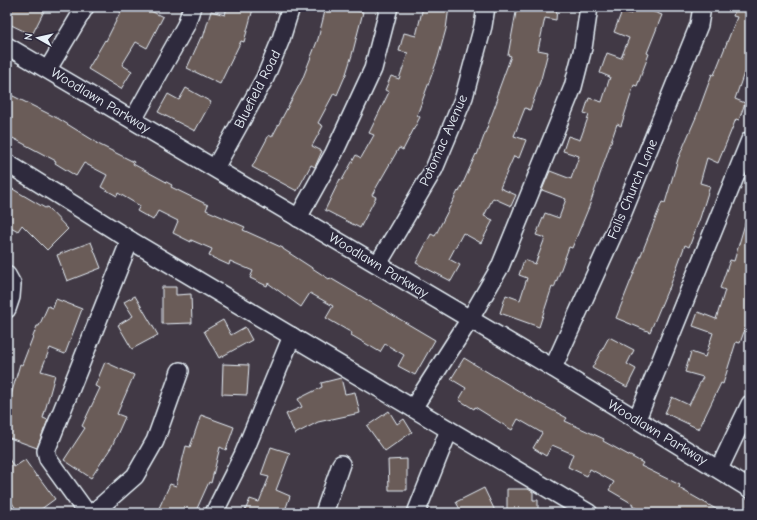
<svg xmlns="http://www.w3.org/2000/svg" width="757" height="520" viewBox="0 0 757 520" font-family="'Comic Neue',sans-serif">
  <style>
    .building { fill: #6b5b59; stroke: #e8f1f8 }
    .lines { fill: none; stroke-linecap: round; stroke-linejoin: round }
    .minor-casing { stroke: #e8f1f8; stroke-width: 20 }
    .minor { stroke: #2f2a3d; stroke-width: 17 }
    .labels { text-anchor: middle; stroke-width: 3; stroke-linejoin: round; paint-order: stroke }
    .street-label { font-size: 14px; fill: #e8f1f8; stroke: #2f2a3d }
  </style>
  <rect width="100%" height="100%" fill="#413945"/>
  <filter id="ink" filterUnits="userSpaceOnUse"><feTurbulence type="fractalNoise" baseFrequency=".025" numOctaves="2"/><feDisplacementMap in="SourceGraphic" scale="8" xChannelSelector="R" yChannelSelector="G"/><feConvolveMatrix kernelMatrix="1 2 1 2 8 2 1 2 1" color-interpolation-filters="sRGB"/></filter>
  <g filter="url(#ink)">
    <g class="building">
      <polygon points="7,7 46,7 32,35 7,23"/>
      <polygon points="123,7 143,7 163,17 147,48 136,42 122,65 132,71 121,89 88,69 105,40 106,41"/>
      <polygon points="227,7 245,7 253,9 244,42 241,41 220,84 187,68 201,37 203,38 211,11 225,15"/>
      <polygon points="326,7 342,7 363,12 352,55 346,74 337,95 334,93 318,123 323,126 312,146 322,151 315,167 311,165 297,191 252,167 269,135 272,137 302,80 318,39"/>
      <polygon points="423,7 449,7 446,29 438,58 417,115 420,117 403,150 399,148 372,195 376,197 360,228 325,210 340,179 342,180 356,155 361,158 374,135 369,133 389,92 385,90 391,76 399,79 408,53 399,51 404,33 416,36"/>
      <polygon points="517,7 557,7 556,20 545,18 538,50 548,52 541,79 530,110 525,108 514,136 526,140 519,158 514,156 500,188 516,195 511,206 493,198 484,216 493,220 481,243 463,233 449,259 460,265 451,281 416,263 431,234 435,236 458,191 459,192 476,154 477,155 498,98 496,97 511,56 508,55"/>
      <polygon points="633,7 641,7 662,15 647,53 649,54 637,86 634,85 621,126 617,124 589,207 572,248 569,247 554,288 552,287 539,327 500,313 506,295 520,300 527,278 519,275 524,260 535,264 545,238 536,235 545,213 559,218 566,199 542,190 550,171 571,179 579,156 563,151 568,136 580,140 589,115 584,113 589,98 602,102 610,77 600,73 607,53 621,58 629,38 614,32 622,11 631,14"/>
      <polygon points="736,7 750,7 750,76 744,73 735,99 745,103 739,120 736,119 718,163 707,158 700,183 710,186 700,218 689,247 685,245 669,289 668,289 650,332 616,318 662,202 665,203 678,159 697,115 712,74 714,75 737,17 733,16"/>
      <polygon points="186,88 211,102 195,131 158,112 168,94 179,100"/>
      <polygon points="7,93 59,119 96,142 96,143 134,162 133,164 172,185 171,187 208,205 206,210 245,227 243,230 283,248 283,249 329,279 330,278 435,340 415,375 398,366 404,355 385,344 380,352 351,335 352,333 326,318 333,306 310,293 301,307 268,283 267,286 250,278 253,271 230,261 229,265 209,256 212,249 191,240 191,242 173,233 178,221 158,211 153,220 137,211 140,206 118,193 117,196 101,187 107,175 84,163 76,176 55,163 56,161 7,135"/>
      <polygon points="11,188 45,208 47,207 68,229 47,250 22,225 18,231 7,225 7,196"/>
      <polygon points="747,217 750,217 750,315 740,343 736,342 723,384 721,383 699,429 665,413 672,397 689,405 703,377 685,372 691,352 705,357 713,333 693,326 698,312 716,319 725,290 720,288 730,260 734,261"/>
      <polygon points="91,242 101,268 67,281 57,255"/>
      <polygon points="162,287 176,287 176,295 191,294 192,323 162,324"/>
      <polygon points="135,296 158,335 132,349 118,325 133,316 124,302"/>
      <polygon points="56,299 82,309 65,354 50,348 41,371 55,375 43,418 48,420 37,448 7,437 7,409 20,364 22,365 37,326 39,326 48,306 53,308"/>
      <polygon points="223,320 231,335 245,327 252,340 219,358 204,331"/>
      <polygon points="609,337 634,350 627,364 636,369 627,387 592,368"/>
      <polygon points="464,358 539,403 567,418 565,421 604,439 603,441 643,463 641,466 680,485 679,488 723,513 646,513 632,506 633,504 609,490 614,482 590,469 587,476 568,467 573,454 552,445 546,456 533,448 542,433 518,419 512,430 475,407 474,409 459,400 466,388 451,379"/>
      <polygon points="105,362 134,375 117,414 125,417 112,446 91,478 64,460 85,428 82,426 100,388 95,386"/>
      <polygon points="223,364 249,365 247,395 222,394"/>
      <polygon points="341,378 345,394 355,392 360,413 318,422 295,434 286,414 302,407 298,399 322,387 321,383"/>
      <polygon points="389,411 397,424 404,419 412,432 385,451 367,426"/>
      <polygon points="201,415 234,427 226,450 220,447 211,483 209,482 195,513 171,513 159,508 170,484 176,486 186,446 190,447"/>
      <polygon points="271,447 290,453 276,490 290,496 285,511 286,513 244,513 250,499 259,502 269,477 261,475"/>
      <polygon points="7,456 14,467 25,460 37,477 38,476 55,499 36,513 19,513 10,500 7,500"/>
      <polygon points="407,459 407,490 389,490 388,460"/>
      <polygon points="484,488 496,513 462,513 456,502"/>
      <polygon points="507,489 528,489 533,492 533,500 538,500 538,513 507,513"/>
    </g>
    <g class="lines">
      <defs>
        <g id="minor">
          <polyline points="7,46 553,368 750,489"/>
          <polyline points="48,69 85,7"/>
          <polyline points="133,120 186,25 192,7"/>
          <polyline points="7,163 130,240 589,513"/>
          <polyline points="215,168 265,78 281,39 291,7"/>
          <polyline points="298,218 334,153 373,69 389,7"/>
          <polyline points="378,264 434,169 464,97 483,26 486,7"/>
          <polyline points="7,275 12,284 11,297 7,309"/>
          <polyline points="553,368 622,215 699,25 702,7"/>
          <polyline points="413,408 470,319 500,267 573,87 583,48 589,7"/>
          <polyline points="637,419 750,140"/>
          <polyline points="719,469 750,404"/>
          <polyline points="87,513 48,459 46,451 130,240"/>
          <polyline points="93,513 135,476 155,441 180,371"/>
          <polyline points="214,513 243,455 292,336"/>
          <polyline points="324,513 341,464"/>
          <polyline points="416,513 449,430"/>
        </g>
      </defs>
      <use href="#minor" class="minor-casing"/>
      <use href="#minor" class="minor"/>
    </g>
  </g>
  <g class="labels">
    <g class="street-label">
      <text transform="translate(257 89) rotate(-63)" y="5">Bluefield Road</text>
      <text transform="translate(101 100) rotate(31)" y="5">Woodlawn Parkway</text>
      <text transform="translate(443 140) rotate(-66)" y="5">Potomac Avenue</text>
      <text transform="translate(632 189) rotate(-67)" y="5">Falls Church Lane</text>
      <text transform="translate(379 265) rotate(31)" y="5">Woodlawn Parkway</text>
      <text transform="translate(658 432) rotate(31)" y="5">Woodlawn Parkway</text>
    </g>
  </g>
  <rect width="757" height="520" fill="none" stroke="#2f2a3d" stroke-width="24"/>
  <rect x="12" y="12" width="733" height="496" fill="none" stroke="#e8f1f8" stroke-width="1.5" filter="url(#ink)"/>
  <g transform="translate(38 38) rotate(278)" stroke="#2f2a3d" stroke-width="3" paint-order="stroke">
  <path d="M0-3L7 15L0 10L-7 15Z" fill="#e8f1f8"/>
  <text y="-6" font-size="11" font-weight="bold" text-anchor="middle" fill="#e8f1f8">N</text>
  </g>
</svg>
